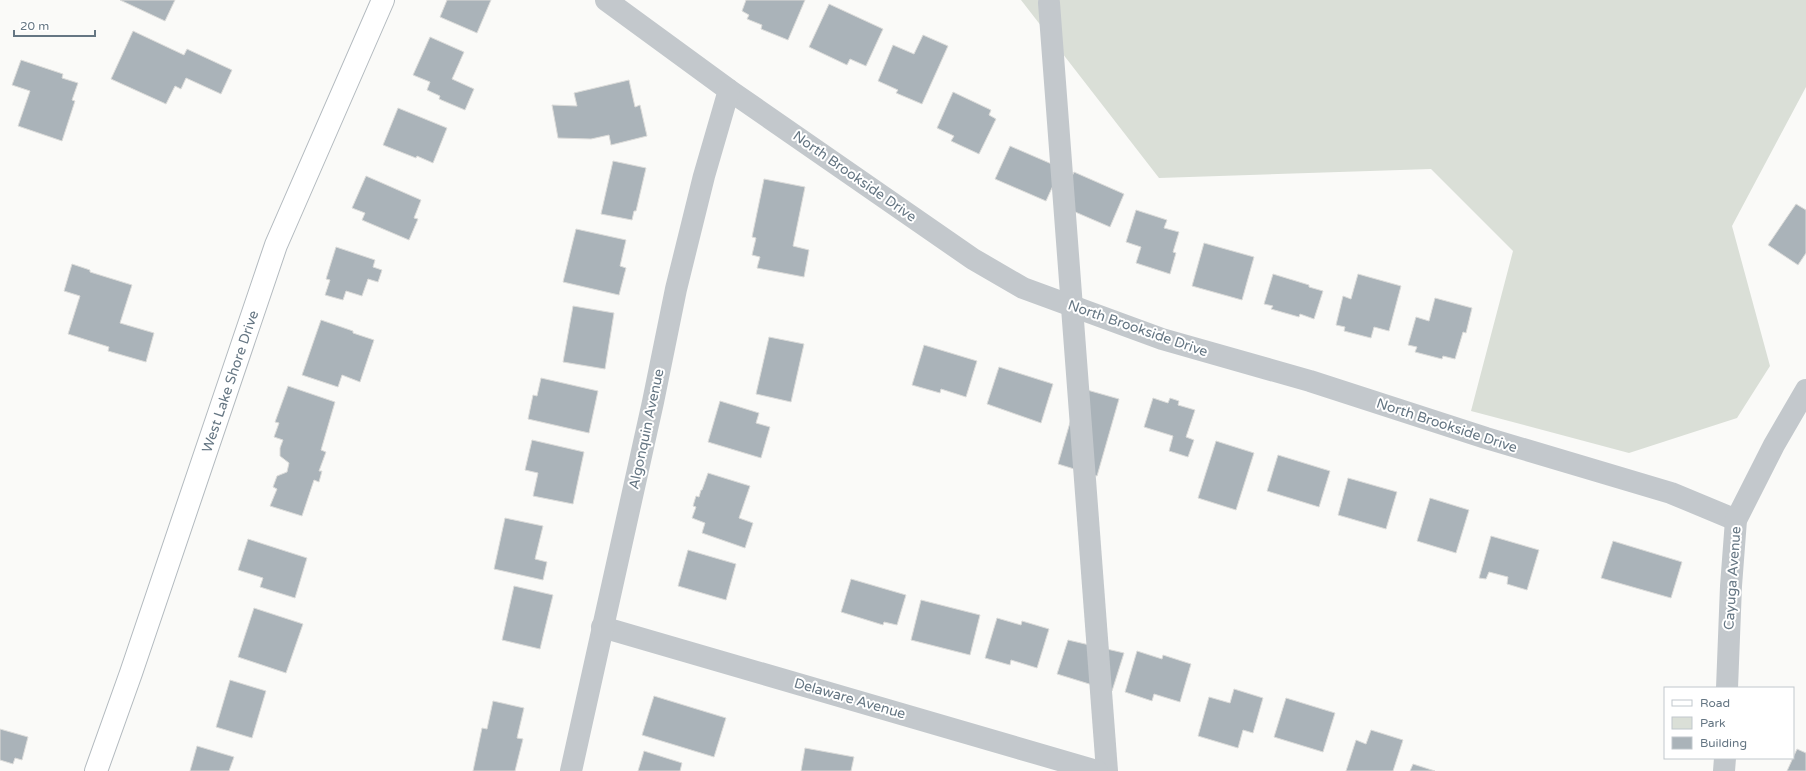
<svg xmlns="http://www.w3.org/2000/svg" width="1806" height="771" viewBox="0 0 1806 771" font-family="'Varela Round',sans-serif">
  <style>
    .green { fill: #dadfd7 }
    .building { fill: #aab3b9; stroke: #dcdcda }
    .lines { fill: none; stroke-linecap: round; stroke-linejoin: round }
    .secondary-casing { stroke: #b3babf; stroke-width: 24 }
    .street { stroke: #c3c8cc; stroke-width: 22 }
    .secondary { stroke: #fff; stroke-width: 22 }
    .labels { text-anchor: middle; stroke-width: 4; stroke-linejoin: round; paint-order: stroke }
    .street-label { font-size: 14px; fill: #657683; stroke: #fff }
  </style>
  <rect width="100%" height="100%" fill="#fafaf8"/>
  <polygon class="green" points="1021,0 1806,0 1806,87 1732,226 1770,366 1737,418 1629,453 1471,411 1513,251 1431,169 1159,178"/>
  <g class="building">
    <polygon points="120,0 175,0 165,21"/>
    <polygon points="447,0 491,0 477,33 440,17"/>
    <polygon points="746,0 805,0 788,40 761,29 762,25 747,19 749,15 742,11"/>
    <polygon points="829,4 883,29 866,66 850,59 847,65 809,47"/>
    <polygon points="133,31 184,55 187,49 232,70 221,94 186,78 181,89 175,86 166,104 111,79"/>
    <polygon points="923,35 948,46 922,104 896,93 898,90 878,81 893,45 914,54"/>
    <polygon points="430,37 464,52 452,79 474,89 465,110 439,99 440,96 427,90 430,82 413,75"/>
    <polygon points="21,60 63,74 62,78 78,83 72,100 75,101 62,141 18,126 30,91 12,85"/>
    <polygon points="629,80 635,107 640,105 647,136 611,145 609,135 591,139 558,138 552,105 577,106 574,93"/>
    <polygon points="953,92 991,110 989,115 996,119 979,154 951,141 954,136 937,128"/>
    <polygon points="398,108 447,128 433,163 417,156 416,158 383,145"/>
    <polygon points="1010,146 1061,168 1046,201 995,179"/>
    <polygon points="613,161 646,168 636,211 634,211 632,220 601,214"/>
    <polygon points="1074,172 1124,194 1110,227 1059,205"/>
    <polygon points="366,176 421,200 414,218 418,219 409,240 362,220 365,213 352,208"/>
    <polygon points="764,179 805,187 793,246 809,250 804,277 757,268 760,257 752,255 756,238 752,237"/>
    <polygon points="1796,204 1806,210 1806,253 1798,265 1768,245"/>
    <polygon points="1136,210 1167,220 1164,228 1179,232 1173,252 1176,253 1170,274 1136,263 1141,247 1126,242"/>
    <polygon points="576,229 626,240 620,266 626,268 619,295 563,282"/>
    <polygon points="1204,243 1254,257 1242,300 1192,286"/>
    <polygon points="336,247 375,260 373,267 382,270 378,282 368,279 362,296 346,291 343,300 325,295 330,280 326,279"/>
    <polygon points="72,264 90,270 90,272 132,285 120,323 154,333 146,362 108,351 109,347 68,334 80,296 64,291"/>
    <polygon points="1273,274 1309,285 1309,287 1323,291 1314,319 1300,314 1299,317 1271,309 1273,306 1264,304"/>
    <polygon points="1358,274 1401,286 1389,331 1374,327 1371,338 1344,331 1345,327 1336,325 1343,296 1351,299"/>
    <polygon points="1435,298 1472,308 1466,333 1463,332 1455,359 1443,356 1442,359 1415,352 1417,347 1408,345 1416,317 1429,321"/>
    <polygon points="573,306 614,313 605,369 563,362"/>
    <polygon points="321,320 353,331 353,333 374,340 360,382 342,375 338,387 302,375"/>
    <polygon points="769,337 804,344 791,402 756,394"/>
    <polygon points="924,345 977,361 966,397 941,389 940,393 912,385"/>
    <polygon points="999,367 1053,384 1041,423 987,404"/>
    <polygon points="541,378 598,391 589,433 528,419 533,395 537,396"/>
    <polygon points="288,386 335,402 321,450 326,452 319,471 322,471 319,482 314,480 302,516 270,506 277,489 273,487 277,476 287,472 289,463 280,456 280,448 283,440 274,437 279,423 275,422"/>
    <polygon points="1080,388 1119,399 1097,476 1058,464"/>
    <polygon points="1153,398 1168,403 1170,398 1179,401 1178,405 1195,410 1186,437 1194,440 1188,457 1169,451 1173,436 1144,427"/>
    <polygon points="720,401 759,413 756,423 770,427 761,458 708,442"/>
    <polygon points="532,440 584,452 573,504 533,496 538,473 525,470"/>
    <polygon points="1216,441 1254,453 1236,510 1198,498"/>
    <polygon points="1278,455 1330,471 1319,507 1267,491"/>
    <polygon points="708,473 750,486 739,518 753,523 745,548 702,533 705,523 692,518 696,507 693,506 696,496 699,497 701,490 702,490"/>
    <polygon points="1348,478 1397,492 1386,529 1338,515"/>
    <polygon points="1430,498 1469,510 1456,553 1417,541"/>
    <polygon points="505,518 543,526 535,559 547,562 543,580 494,569"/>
    <polygon points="1491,536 1539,550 1527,590 1507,584 1508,577 1489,572 1486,579 1479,578"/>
    <polygon points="248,539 307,558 295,598 260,587 263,578 238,570"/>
    <polygon points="1613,541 1682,562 1671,598 1601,578"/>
    <polygon points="688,550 736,564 726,600 678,586"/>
    <polygon points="851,579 906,595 897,625 884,622 883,625 841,612"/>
    <polygon points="514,586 553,595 540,649 502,640"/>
    <polygon points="921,600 980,615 970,655 911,640"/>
    <polygon points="254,608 303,624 286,673 238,657"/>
    <polygon points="997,618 1021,625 1022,621 1049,629 1037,668 1011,660 1010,665 985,658"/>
    <polygon points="1068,640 1124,653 1112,691 1057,674"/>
    <polygon points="1137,651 1162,659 1163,655 1191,664 1180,702 1154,694 1152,701 1125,692"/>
    <polygon points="230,680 266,691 252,738 216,727"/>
    <polygon points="1234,689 1263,698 1253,733 1243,730 1238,748 1198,736 1209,697 1230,703"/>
    <polygon points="654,696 726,718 714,757 642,735"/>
    <polygon points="1286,698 1335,713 1323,752 1274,737"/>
    <polygon points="493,701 524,708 517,738 523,739 515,771 473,771 482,728 487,729"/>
    <polygon points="0,729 28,737 22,760 15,758 13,764 0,760"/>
    <polygon points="1371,730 1403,740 1393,771 1346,771 1356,740 1366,744"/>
    <polygon points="197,746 234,757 229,771 190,771"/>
    <polygon points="805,748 854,757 851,771 801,771"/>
    <polygon points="1797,749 1806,753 1806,771 1787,771"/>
    <polygon points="644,751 682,763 680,771 638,771"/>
    <polygon points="1413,764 1435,771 1410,771"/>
  </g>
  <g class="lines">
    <defs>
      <g id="secondary">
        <path id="s1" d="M 96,771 L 131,673 L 276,245 L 383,0"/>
      </g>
    </defs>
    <use href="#secondary" class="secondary-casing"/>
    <g class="street">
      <polyline points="606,0 729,90 973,259 1023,288 1162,339 1310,381 1486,438 1671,493 1736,520"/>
      <polyline points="1049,3 1107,771"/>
      <polyline points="602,627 1097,771"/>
      <polyline points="1727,688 1731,586 1736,520 1774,445 1806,390"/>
      <polyline points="571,771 653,402 676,289 704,176 729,90"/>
      <polyline points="1724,771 1725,758"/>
    </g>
    <use href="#secondary" class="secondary"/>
  </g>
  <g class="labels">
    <g class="street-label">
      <text transform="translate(855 176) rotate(35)" y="5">North Brookside Drive</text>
      <text transform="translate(1138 328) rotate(19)" y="5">North Brookside Drive</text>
      <text dy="5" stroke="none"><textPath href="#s1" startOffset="412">West Lake Shore Drive</textPath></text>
      <text transform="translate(1447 425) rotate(18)" y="5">North Brookside Drive</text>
      <text transform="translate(646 429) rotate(-78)" y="5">Algonquin Avenue</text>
      <text transform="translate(1732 578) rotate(-86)" y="5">Cayuga Avenue</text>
      <text transform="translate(850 698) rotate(16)" y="5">Delaware Avenue</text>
    </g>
  </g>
  <rect x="1664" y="687" width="130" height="72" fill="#ffffff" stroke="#c1c8cd"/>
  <rect x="1672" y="700" width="20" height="6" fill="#ffffff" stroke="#c1c8cd"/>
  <text x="1700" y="707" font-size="12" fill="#657683">Road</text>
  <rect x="1672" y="717" width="20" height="12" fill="#dadfd7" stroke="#c1c8cd"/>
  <text x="1700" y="727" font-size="12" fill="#657683">Park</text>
  <rect x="1672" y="737" width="20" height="12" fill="#aab3b9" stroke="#c1c8cd"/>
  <text x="1700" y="747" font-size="12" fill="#657683">Building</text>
  <path d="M14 30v6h81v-6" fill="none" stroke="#657683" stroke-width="2"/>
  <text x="20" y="30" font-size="12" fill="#657683" stroke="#ffffff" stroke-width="3" paint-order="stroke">20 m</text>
</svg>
